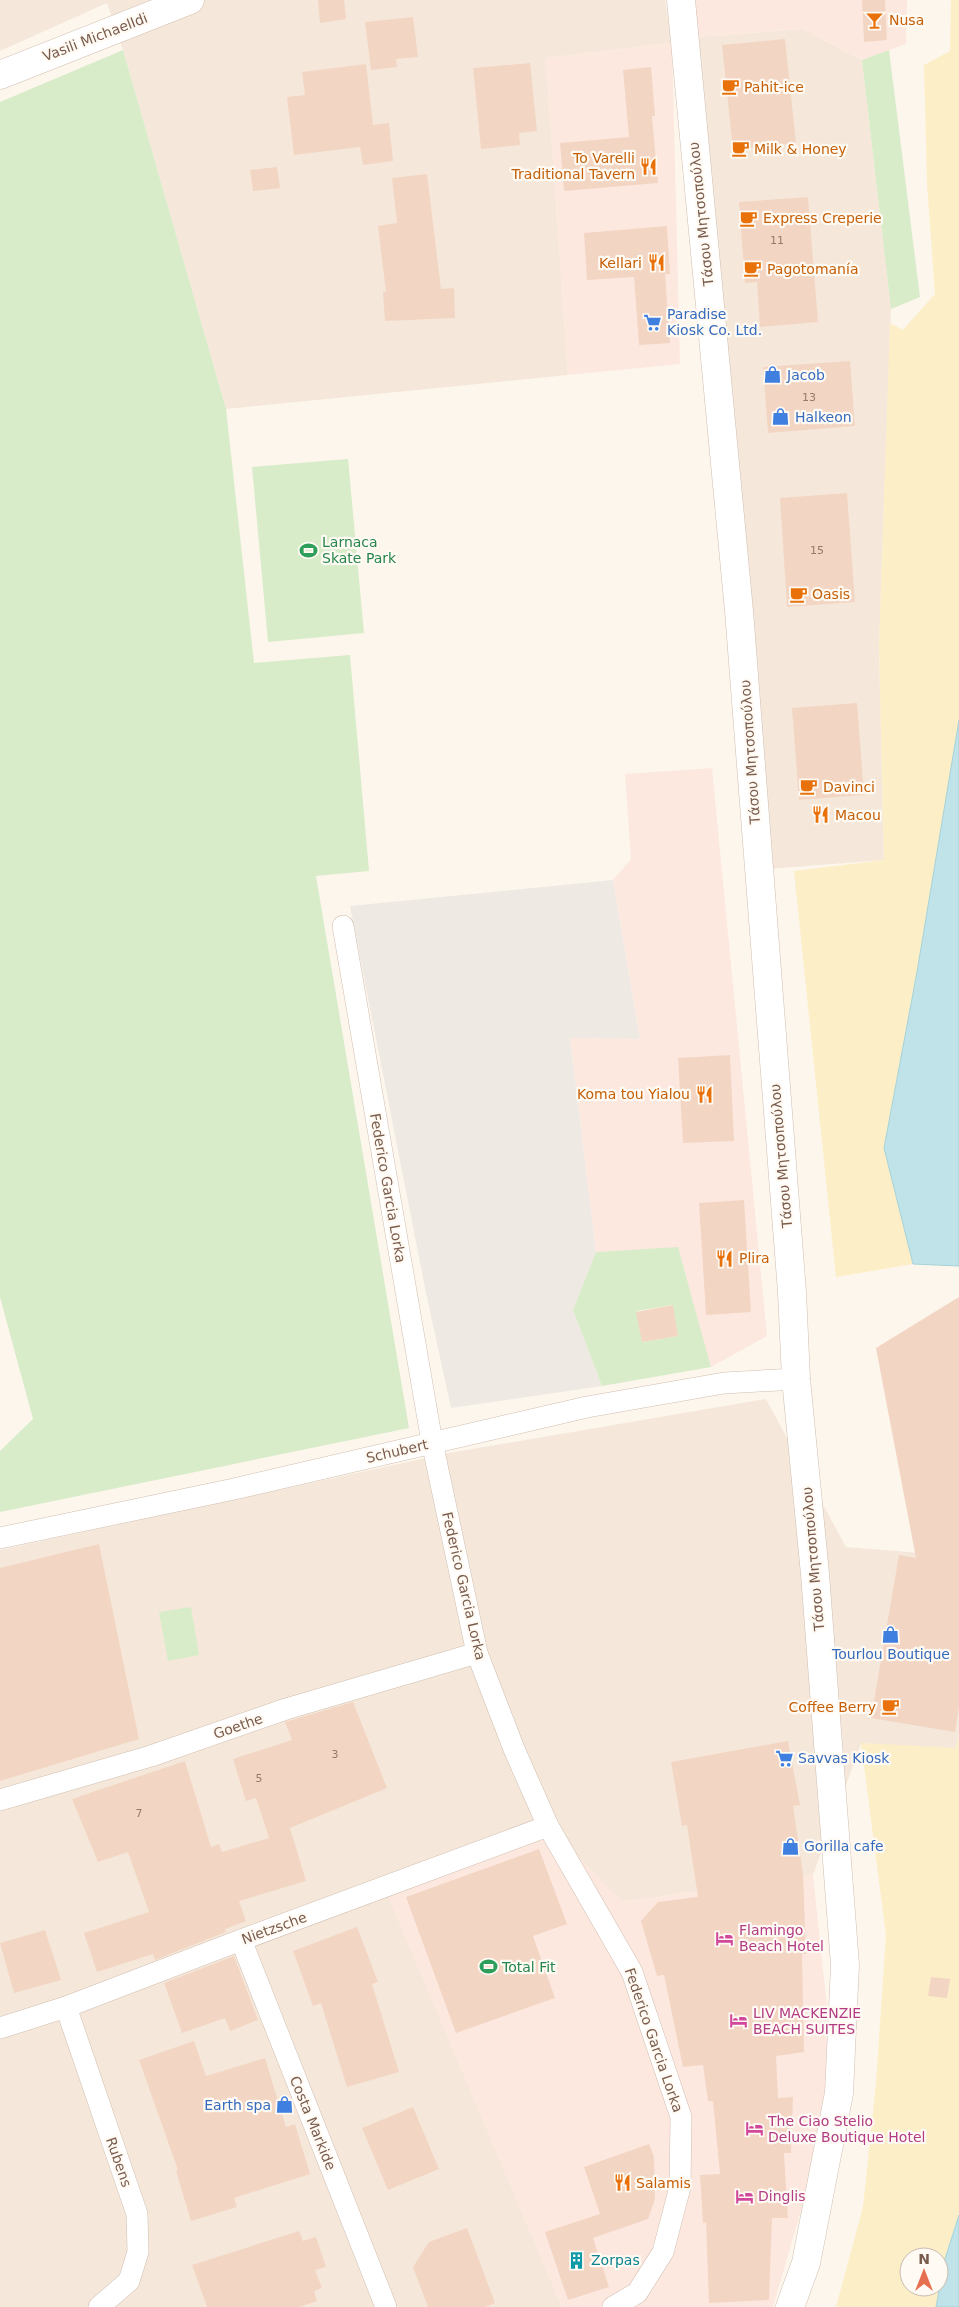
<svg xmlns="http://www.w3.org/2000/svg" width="959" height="2307" viewBox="0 0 959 2307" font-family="'DejaVu Sans',sans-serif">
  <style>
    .residential { fill: #f5e8da }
    .commercial { fill: #fde8e0 }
    .industrial { fill: #efe9e4 }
    .green { fill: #d8ecc9; fill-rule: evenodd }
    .sand { fill: #fcefc7; fill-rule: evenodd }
    .water { fill: #bfe3e8; stroke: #a5d3da }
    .building { fill: #f3d5c3 }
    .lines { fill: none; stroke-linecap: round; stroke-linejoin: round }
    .minor-casing { stroke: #d1beb0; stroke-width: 22 }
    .tertiary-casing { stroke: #d1beb0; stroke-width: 29 }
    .minor { stroke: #fff; stroke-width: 21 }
    .tertiary { stroke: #fff; stroke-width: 28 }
    .labels { text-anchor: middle; stroke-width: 4.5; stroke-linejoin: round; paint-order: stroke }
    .number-label { font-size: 11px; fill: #987a6a }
    .food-label { font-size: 14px; fill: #c56008; stroke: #fffaf3; text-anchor: start }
    .street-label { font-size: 14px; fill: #7a5c4d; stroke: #fffaf3 }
    .shop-label { font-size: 14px; fill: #366cbe; stroke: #fffaf3; text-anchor: start }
    .leisure-label { font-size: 14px; fill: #27864d; stroke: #fffaf3; text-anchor: start }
    .hotel-label { font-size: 14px; fill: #b23c85; stroke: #fffaf3; text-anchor: start }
    .culture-label { font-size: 14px; fill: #0d838f; stroke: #fffaf3; text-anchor: start }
  </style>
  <rect width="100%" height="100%" fill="#fdf6ec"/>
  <g class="residential">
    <polygon points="0,0 665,0 672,43 546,58 568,375 226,409 123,50 107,3 0,51"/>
    <polygon points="803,29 862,60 891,309 879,646 884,860 768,869 696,37"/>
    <polygon points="766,1399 846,1547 959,1556 959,1733 956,1749 861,1744 813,1875 622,1902 547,1826 385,1887 562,2307 0,2307 0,1550 449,1453"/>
  </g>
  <g class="commercial">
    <polygon points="693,0 907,0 906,44 862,60 803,29 696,37"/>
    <polygon points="672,43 680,364 568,375 546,58"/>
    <polygon points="712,768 767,1336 711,1367 678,1248 596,1252 570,1038 640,1039 613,880 631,859 625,774"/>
    <polygon points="548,1826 622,1902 813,1875 836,2091 773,2307 562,2307 384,1887"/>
  </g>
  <polygon class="industrial" points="613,880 640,1039 570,1038 596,1252 573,1310 602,1386 451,1408 426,1293 350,906"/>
  <g class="green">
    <polygon points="123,50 226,409 254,663 350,655 369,871 316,876 409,1428 0,1512 0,1451 33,1419 0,1297 0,102"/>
    <polygon points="889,50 920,297 891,309 862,60"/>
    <polygon points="348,459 364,633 268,642 252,467"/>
    <path d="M 678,1247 L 711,1367 L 602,1386 L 573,1310 L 596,1252 ZM 672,1305 L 678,1336 L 642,1342 L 637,1311 Z"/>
    <polygon points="191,1607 199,1655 168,1661 159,1612"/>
  </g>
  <g class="sand">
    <polygon points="951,0 959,0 959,1266 913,1264 836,1277 794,871 884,860 879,646 890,323 903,330 935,294 927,184 924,65 950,51"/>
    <path d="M 959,1735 L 959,2215 L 945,2259 L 936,2307 L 836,2307 L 863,2207 L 876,2083 L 886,1935 L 861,1743 L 956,1748 ZM 909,2257 L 939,2257 L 939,2287 L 909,2287 Z"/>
  </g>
  <g class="water">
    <polygon points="959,720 959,1266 913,1264 884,1148 917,972"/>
    <polygon points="959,2215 959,2307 936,2307 945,2259"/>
  </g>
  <g class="building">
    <polygon points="318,0 344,0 346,19 320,23"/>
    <polygon points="862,0 885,0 887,40 864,42"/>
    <polygon points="413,17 418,57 396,59 397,67 371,70 365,22"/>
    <polygon points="785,39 796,143 733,150 722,45"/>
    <polygon points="530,63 537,131 519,133 520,145 481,149 473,68"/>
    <polygon points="366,64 373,125 389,123 393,161 363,165 360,147 294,155 287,97 305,95 302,72"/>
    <polygon points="651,67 655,116 652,116 658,183 564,191 560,143 629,137 623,70"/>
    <polygon points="277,167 280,188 253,191 250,170"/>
    <polygon points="427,174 441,289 454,288 455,318 385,321 383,292 386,292 378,226 397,223 392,178"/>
    <polygon points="808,197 818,322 760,327 757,282 745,283 739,202"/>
    <polygon points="667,226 670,274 665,274 670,343 639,345 634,277 587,280 584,233"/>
    <polygon points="850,361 855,426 768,433 763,367"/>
    <polygon points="847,493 855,602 787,607 780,498"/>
    <polygon points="857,703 864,795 799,800 792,708"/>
    <polygon points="730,1055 734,1141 683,1143 678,1058"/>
    <polygon points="744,1200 751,1312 706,1315 699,1203"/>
    <polygon points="959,1297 959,1707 955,1732 871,1718 899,1555 916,1558 876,1348"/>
    <polygon points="673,1305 678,1336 642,1342 636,1312"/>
    <polygon points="99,1544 139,1739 0,1781 0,1568"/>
    <polygon points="353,1702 387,1788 290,1828 306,1881 239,1901 246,1921 225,1929 226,1932 155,1960 153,1954 97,1972 84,1933 149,1912 128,1852 98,1862 72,1799 185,1761 211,1847 219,1844 222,1852 269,1838 256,1798 246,1801 233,1759 292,1740 285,1722"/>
    <polygon points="788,1741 800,1805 793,1806 803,1874 806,1954 802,1954 804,2052 776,2056 778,2098 793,2097 791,2153 784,2153 788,2218 772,2218 769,2300 709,2303 706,2222 703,2223 700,2175 720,2174 713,2101 708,2101 703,2065 683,2067 664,1975 657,1976 641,1921 658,1902 698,1897 687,1825 682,1826 671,1762"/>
    <polygon points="539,1849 567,1924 533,1936 555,1998 456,2033 406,1897"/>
    <polygon points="357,1927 378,1982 372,1984 399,2072 347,2087 321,2003 313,2006 293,1951"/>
    <polygon points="45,1930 61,1980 14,1993 0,1943"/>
    <polygon points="234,1956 258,2020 230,2031 225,2018 182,2033 164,1983"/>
    <polygon points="931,1977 950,1979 947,1998 928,1996"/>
    <polygon points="194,2041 206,2076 265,2058 286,2127 295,2124 310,2174 234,2198 237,2207 191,2221 176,2171 178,2170 139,2060"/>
    <polygon points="413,2107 439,2169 388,2190 362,2128"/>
    <polygon points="649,2144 654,2157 655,2199 648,2219 593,2238 609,2287 568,2300 545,2232 600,2214 584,2167"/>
    <polygon points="467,2228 495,2303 485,2307 428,2307 413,2267 429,2242"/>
    <polygon points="299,2231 303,2241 316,2237 326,2267 315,2270 322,2288 314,2291 317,2301 299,2307 207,2307 192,2265"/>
  </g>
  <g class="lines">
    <defs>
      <g id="minor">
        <polyline points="343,926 432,1442 477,1653 514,1749 548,1826 632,1972 681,2117 680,2187 663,2252 637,2293 613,2307"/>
        <polyline points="0,1538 234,1489 587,1407 724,1383 796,1379"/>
        <polyline points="0,1800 151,1756 286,1709 477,1653"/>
        <polyline points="241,1940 386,2307"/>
        <polyline points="66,2007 137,2214 138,2252 129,2281 99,2307"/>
        <polyline points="0,2028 66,2007 241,1940 548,1826"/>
      </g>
      <g id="tertiary">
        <polyline points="681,0 739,611 792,1292 796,1379 815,1574 845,1965 839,2093 806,2263 790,2307"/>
        <polyline points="0,75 190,0"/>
      </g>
    </defs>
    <use href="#minor" class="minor-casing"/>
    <use href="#tertiary" class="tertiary-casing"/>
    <use href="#minor" class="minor"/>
    <use href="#tertiary" class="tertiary"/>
  </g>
  <defs>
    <symbol id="bar-bare" viewBox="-9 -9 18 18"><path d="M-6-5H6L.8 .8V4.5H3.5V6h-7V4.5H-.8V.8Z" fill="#e8710a" stroke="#fffaf3" stroke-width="2.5" paint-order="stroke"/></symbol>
    <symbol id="cafe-bare" viewBox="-9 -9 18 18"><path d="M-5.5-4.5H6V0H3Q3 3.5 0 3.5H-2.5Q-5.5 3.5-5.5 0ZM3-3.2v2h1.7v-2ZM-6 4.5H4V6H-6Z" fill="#e8710a" stroke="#fffaf3" stroke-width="2.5" paint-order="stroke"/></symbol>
    <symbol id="restaurant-bare" viewBox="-9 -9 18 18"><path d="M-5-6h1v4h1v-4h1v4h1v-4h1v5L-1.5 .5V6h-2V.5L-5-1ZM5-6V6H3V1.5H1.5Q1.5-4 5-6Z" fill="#e8710a" stroke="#fffaf3" stroke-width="2.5" paint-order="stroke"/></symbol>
    <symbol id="supermarket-bare" viewBox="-9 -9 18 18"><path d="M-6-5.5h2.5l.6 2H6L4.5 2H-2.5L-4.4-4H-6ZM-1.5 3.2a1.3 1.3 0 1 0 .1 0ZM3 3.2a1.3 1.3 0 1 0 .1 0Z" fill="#3f7fe0" stroke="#fffaf3" stroke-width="2.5" paint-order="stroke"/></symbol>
    <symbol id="shop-bare" viewBox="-9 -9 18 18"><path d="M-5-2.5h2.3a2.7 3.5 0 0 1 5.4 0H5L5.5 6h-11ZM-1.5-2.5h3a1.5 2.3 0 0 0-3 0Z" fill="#3f7fe0" stroke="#fffaf3" stroke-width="2.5" paint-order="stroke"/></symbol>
    <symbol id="stadium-bare" viewBox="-9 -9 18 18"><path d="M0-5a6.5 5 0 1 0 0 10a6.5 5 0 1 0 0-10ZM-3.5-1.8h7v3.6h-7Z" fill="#2e9e5b" stroke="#fffaf3" stroke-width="2.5" paint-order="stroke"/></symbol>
    <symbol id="hotel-bare" viewBox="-9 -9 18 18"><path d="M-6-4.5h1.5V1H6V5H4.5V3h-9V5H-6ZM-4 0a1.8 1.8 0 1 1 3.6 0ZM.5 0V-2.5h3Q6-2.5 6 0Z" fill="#d1479c" stroke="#fffaf3" stroke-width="2.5" paint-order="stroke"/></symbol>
    <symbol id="building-bare" viewBox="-9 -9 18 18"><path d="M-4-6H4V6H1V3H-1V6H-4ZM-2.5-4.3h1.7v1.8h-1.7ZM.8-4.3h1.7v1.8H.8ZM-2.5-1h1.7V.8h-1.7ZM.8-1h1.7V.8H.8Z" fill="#0f9aa8" stroke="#fffaf3" stroke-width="2.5" paint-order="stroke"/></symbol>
  </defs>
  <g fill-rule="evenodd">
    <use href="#bar-bare" x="862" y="8" width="25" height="25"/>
    <use href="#cafe-bare" x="718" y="74" width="25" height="25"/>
    <use href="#cafe-bare" x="728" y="136" width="25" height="25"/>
    <use href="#restaurant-bare" x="636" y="154" width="25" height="25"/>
    <use href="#cafe-bare" x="736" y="206" width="25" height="25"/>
    <use href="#restaurant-bare" x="644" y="250" width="25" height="25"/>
    <use href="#cafe-bare" x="740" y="256" width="25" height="25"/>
    <use href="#supermarket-bare" x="640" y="310" width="25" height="25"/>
    <use href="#shop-bare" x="760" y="362" width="25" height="25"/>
    <use href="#shop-bare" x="768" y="404" width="25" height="25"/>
    <use href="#stadium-bare" x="296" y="538" width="25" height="25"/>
    <use href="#cafe-bare" x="786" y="582" width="25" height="25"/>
    <use href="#cafe-bare" x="796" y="774" width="25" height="25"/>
    <use href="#restaurant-bare" x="808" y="802" width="25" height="25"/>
    <use href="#restaurant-bare" x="692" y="1082" width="25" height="25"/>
    <use href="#restaurant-bare" x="712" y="1246" width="25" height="25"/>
    <use href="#shop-bare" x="878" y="1622" width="25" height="25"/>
    <use href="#cafe-bare" x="878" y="1694" width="25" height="25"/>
    <use href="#supermarket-bare" x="772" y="1746" width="25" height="25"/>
    <use href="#shop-bare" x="778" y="1834" width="25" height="25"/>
    <use href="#hotel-bare" x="712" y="1926" width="25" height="25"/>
    <use href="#stadium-bare" x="476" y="1954" width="25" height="25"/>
    <use href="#hotel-bare" x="726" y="2008" width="25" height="25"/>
    <use href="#shop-bare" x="272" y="2092" width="25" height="25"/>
    <use href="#hotel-bare" x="742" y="2116" width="25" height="25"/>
    <use href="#restaurant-bare" x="610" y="2170" width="25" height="25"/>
    <use href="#hotel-bare" x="732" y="2184" width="25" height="25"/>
    <use href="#building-bare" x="564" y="2248" width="25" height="25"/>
  </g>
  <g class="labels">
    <g class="number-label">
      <text x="777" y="244">11</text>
      <text x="809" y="401">13</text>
      <text x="817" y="554">15</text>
      <text x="335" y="1758">3</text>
      <text x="259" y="1782">5</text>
      <text x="139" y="1817">7</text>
    </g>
    <g class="food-label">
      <text x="889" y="25">Nusa</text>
      <text x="744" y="92">Pahit-ice</text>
      <text x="754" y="154">Milk &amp; Honey</text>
      <text x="635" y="163" text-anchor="end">To Varelli<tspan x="635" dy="16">Traditional Tavern</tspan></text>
      <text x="763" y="223">Express Creperie</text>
      <text x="642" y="268" text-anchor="end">Kellari</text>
      <text x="767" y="274">Pagotomanía</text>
      <text x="812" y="599">Oasis</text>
      <text x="823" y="792">Davinci</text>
      <text x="835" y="820">Macou</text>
      <text x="690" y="1099" text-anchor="end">Koma tou Yialou</text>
      <text x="739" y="1263">Plira</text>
      <text x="876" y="1712" text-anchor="end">Coffee Berry</text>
      <text x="636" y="2188">Salamis</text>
    </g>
    <g class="street-label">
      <text transform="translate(95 37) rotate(-21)" y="5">Vasili MichaelIdi</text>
      <text transform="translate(701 214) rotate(-96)" y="5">Τάσου Μητσοπούλου</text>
      <text transform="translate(750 752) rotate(-94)" y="5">Τάσου Μητσοπούλου</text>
      <text transform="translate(781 1156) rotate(-95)" y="5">Τάσου Μητσοπούλου</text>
      <text transform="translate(388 1188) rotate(80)" y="5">Federico Garcia Lorka</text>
      <text transform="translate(397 1451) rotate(-13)" y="5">Schubert</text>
      <text transform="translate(813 1559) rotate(-95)" y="5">Τάσου Μητσοπούλου</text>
      <text transform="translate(464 1586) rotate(77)" y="5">Federico Garcia Lorka</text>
      <text transform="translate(238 1726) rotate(-19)" y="5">Goethe</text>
      <text transform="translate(274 1928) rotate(-20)" y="5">Nietzsche</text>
      <text transform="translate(654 2040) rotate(71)" y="5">Federico Garcia Lorka</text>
      <text transform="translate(313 2123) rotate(68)" y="5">Costa Markide</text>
      <text transform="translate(119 2162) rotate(71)" y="5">Rubens</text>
    </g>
    <g class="shop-label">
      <text x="667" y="319">Paradise<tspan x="667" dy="16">Kiosk Co. Ltd.</tspan></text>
      <text x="787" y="380">Jacob</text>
      <text x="795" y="422">Halkeon</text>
      <text x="891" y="1659" text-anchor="middle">Tourlou Boutique</text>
      <text x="798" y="1763">Savvas Kiosk</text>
      <text x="804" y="1851">Gorilla cafe</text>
      <text x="271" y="2110" text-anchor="end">Earth spa</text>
    </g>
    <g class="leisure-label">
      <text x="322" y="547">Larnaca<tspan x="322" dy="16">Skate Park</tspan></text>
      <text x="502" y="1972">Total Fit</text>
    </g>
    <g class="hotel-label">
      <text x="739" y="1935">Flamingo<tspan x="739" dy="16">Beach Hotel</tspan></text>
      <text x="753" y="2018">LIV MACKENZIE<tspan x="753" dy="16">BEACH SUITES</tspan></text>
      <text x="768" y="2126">The Ciao Stelio<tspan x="768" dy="16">Deluxe Boutique Hotel</tspan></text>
      <text x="758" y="2201">Dinglis</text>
    </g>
    <g class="culture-label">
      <text x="591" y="2265">Zorpas</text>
    </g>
  </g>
  <g transform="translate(924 2272)"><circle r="24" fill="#fffaf3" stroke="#cabbb1"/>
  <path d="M0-4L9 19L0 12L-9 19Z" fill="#e76f51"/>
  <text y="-8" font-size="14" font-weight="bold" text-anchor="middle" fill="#7a5c4d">N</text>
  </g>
</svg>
